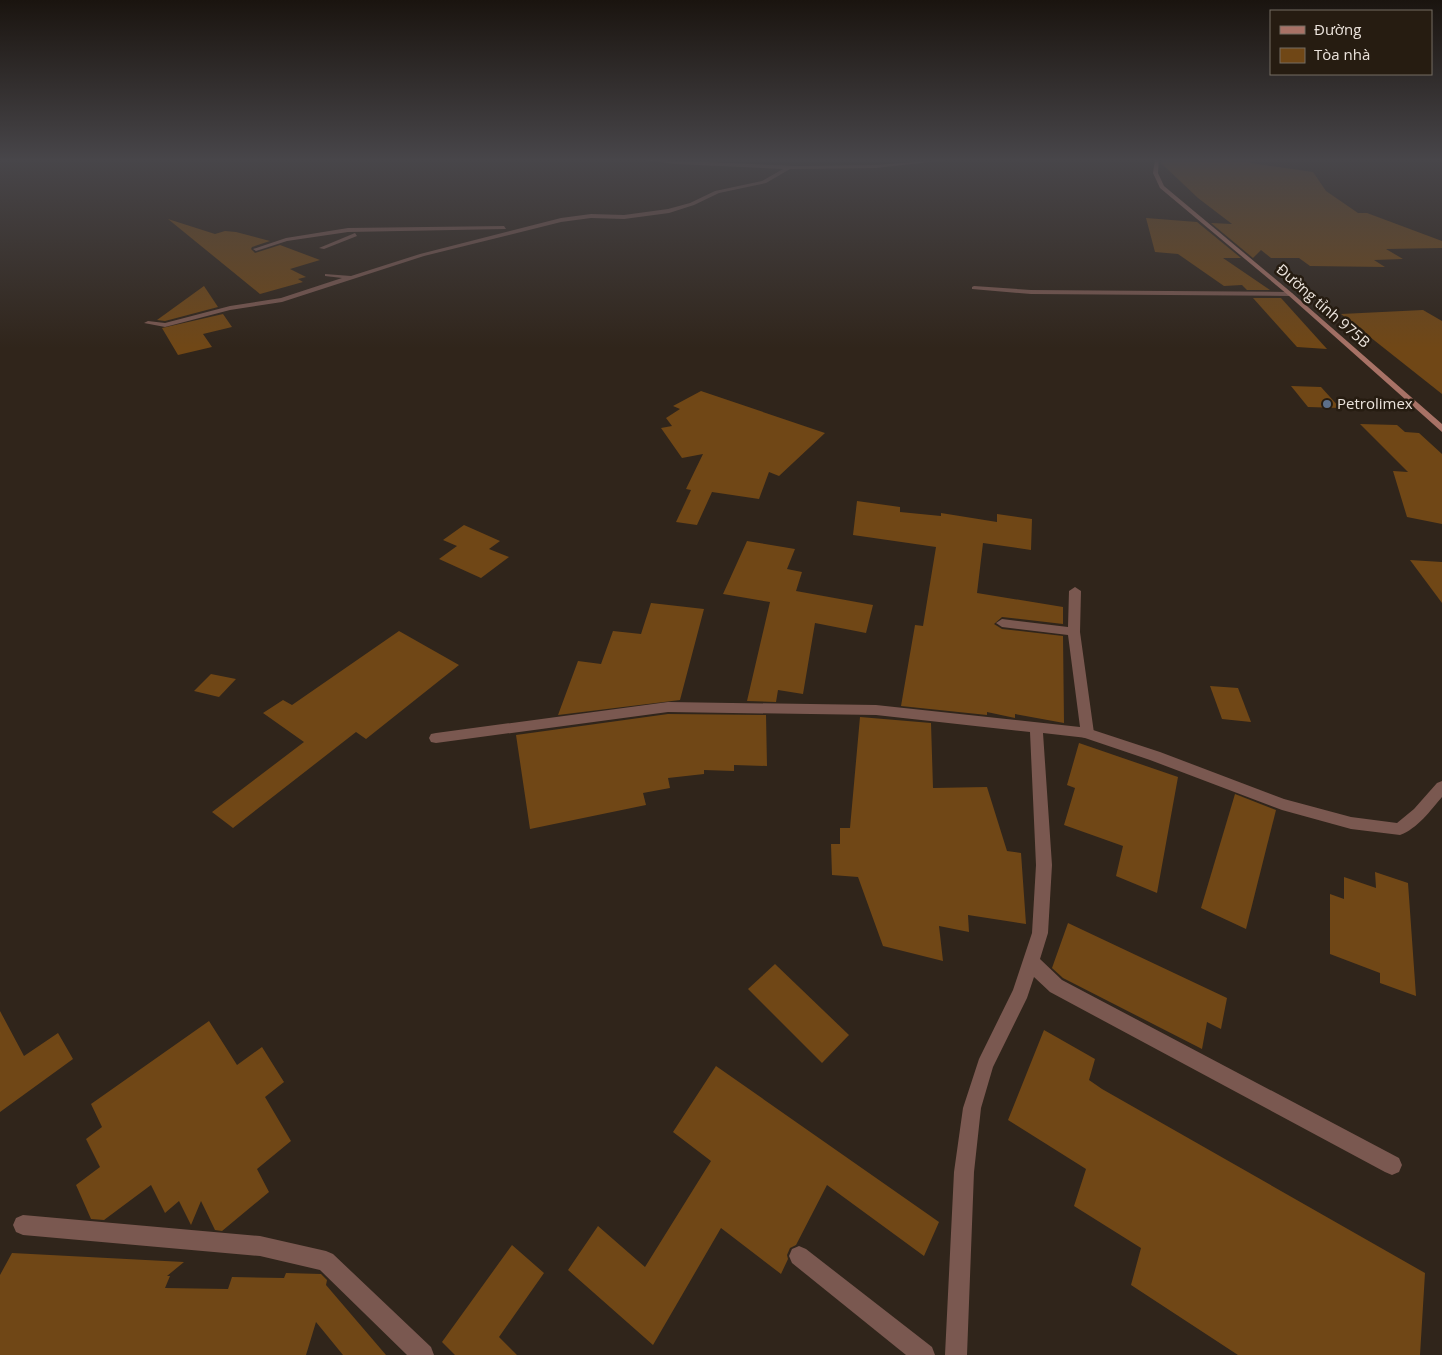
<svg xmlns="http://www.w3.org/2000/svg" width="1442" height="1355" viewBox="0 0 1442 1355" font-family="'Open Sans',sans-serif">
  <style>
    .building { fill: #704716 }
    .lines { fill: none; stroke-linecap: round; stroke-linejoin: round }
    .service { fill: #7a5850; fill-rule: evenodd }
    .minor { fill: #7a5850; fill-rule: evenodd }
    .secondary { fill: #a87266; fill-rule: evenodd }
    .service-dot { fill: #5c6f8a; stroke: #261c11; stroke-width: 2 }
    .labels { text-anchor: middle; stroke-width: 5; stroke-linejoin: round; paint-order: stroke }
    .far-street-label { font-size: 15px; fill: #ebe3dc; stroke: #261c11 }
    .far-poi-label { font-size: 15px; fill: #ebe3dc; stroke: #261c11; text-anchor: start }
  </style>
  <rect width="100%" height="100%" fill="#30251b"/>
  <g class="building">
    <polygon points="1161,159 1255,159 1250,163 1313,172 1326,191 1358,213 1367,213 1442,241 1442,248 1386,249 1403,259 1374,260 1385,267 1310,266 1299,258 1271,258 1261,250 1253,258 1211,223 1232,224 1198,198 1161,163"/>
    <polygon points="1146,218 1197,222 1241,258 1223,258 1270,290 1247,290 1242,285 1224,286 1178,254 1155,252"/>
    <polygon points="168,219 215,234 225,231 236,232 270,241 252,247 251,249 255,253 280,245 320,260 290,269 306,277 298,279 303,282 260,294"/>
    <polygon points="204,286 218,307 165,321 157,320"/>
    <polygon points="1253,298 1281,298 1327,349 1297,347"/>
    <polygon points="1423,310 1442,321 1442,394 1341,314"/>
    <polygon points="223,314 232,327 203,334 212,347 178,355 162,328"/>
    <polygon points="1291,386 1321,387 1340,408 1308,407"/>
    <polygon points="701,391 825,433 779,476 769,472 759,499 712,492 697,525 676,522 691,490 686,489 703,454 682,458 661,428 672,426 666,418 680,409 673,406"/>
    <polygon points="1360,424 1397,425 1405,432 1419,433 1442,454 1442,524 1407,517 1393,471 1408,472"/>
    <polygon points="857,501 900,507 900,512 941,516 941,513 997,522 997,514 1032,519 1031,550 983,543 977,593 1063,607 1063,624 1002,617 994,624 1002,629 1063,636 1064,723 1015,714 1015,718 987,712 987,715 901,706 915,625 923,626 936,547 853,535"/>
    <polygon points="464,525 500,541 489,549 509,557 481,578 439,559 457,546 443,540"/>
    <polygon points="747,541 795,549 787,569 802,572 796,591 873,605 866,633 815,623 803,694 778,690 776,702 747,701 770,602 723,594"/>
    <polygon points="1410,560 1442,562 1442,603"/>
    <polygon points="651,603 704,609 680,700 558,715 578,661 601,664 613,631 641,634"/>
    <polygon points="399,631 459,665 366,739 356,732 233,828 212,812 304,742 263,713 283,700 292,705"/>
    <polygon points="211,674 236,679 219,697 194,691"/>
    <polygon points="1210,686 1238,688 1251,722 1222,719"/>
    <polygon points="668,714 766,715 767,766 734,765 734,771 704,770 704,774 668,778 670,788 643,793 646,805 530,829 516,735"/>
    <polygon points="860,717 931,723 933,788 987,787 1007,851 1021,853 1026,924 968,915 969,932 939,926 943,961 883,946 858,877 832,875 831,844 840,844 840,828 850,828"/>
    <polygon points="1079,743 1178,777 1157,893 1116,876 1123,846 1064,825 1075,788 1067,785"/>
    <polygon points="1235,794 1276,810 1246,929 1201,908"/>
    <polygon points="1375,872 1408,883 1416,996 1380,983 1380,973 1330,954 1330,894 1344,899 1344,877 1376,888"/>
    <polygon points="1068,923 1227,998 1221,1029 1207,1022 1202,1049 1063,978 1052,968"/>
    <polygon points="775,964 849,1035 822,1063 748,989"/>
    <polygon points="0,1011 24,1056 58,1033 73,1059 0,1112"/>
    <polygon points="209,1021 237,1065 262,1047 284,1082 265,1097 291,1141 257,1169 269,1192 222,1231 215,1230 201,1201 191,1225 179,1201 165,1213 151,1185 104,1220 91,1219 76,1185 100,1167 86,1139 102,1127 91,1104"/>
    <polygon points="1044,1030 1095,1059 1089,1080 1102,1089 1425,1273 1420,1355 1238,1355 1131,1285 1141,1248 1074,1206 1086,1169 1008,1120"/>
    <polygon points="716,1066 939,1222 924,1256 827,1185 796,1245 790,1248 787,1255 788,1259 781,1274 721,1228 653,1345 568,1270 598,1226 645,1267 711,1161 673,1132"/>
    <polygon points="512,1245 544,1273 499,1337 517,1355 455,1355 442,1342"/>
    <polygon points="12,1253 184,1262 167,1276 170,1276 165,1288 228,1289 232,1277 284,1278 286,1273 321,1274 327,1280 326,1285 386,1355 343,1355 316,1322 306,1355 0,1355 0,1275"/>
  </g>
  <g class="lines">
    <path class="service" d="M 1087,728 L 1160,752 L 1284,799 L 1351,817 L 1397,823 L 1414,809 L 1437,783 L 1442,781 L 1442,797 C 1431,810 1417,829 1400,835 L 1351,829 L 1282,810 L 1150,760 L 1082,737 L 1080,733 L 1082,729 Z"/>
    <g class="minor">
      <polygon points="635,159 796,166 876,165 956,159 876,168 790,169 766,183 719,193 694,205 669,213 624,219 591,218 561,222 424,256 282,302 230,310 165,327 144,323 148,321 165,323 230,306 281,298 342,278 325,276 325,274 351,276 420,254 561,218 591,214 624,215 668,209 690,203 715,191 762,181 783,169 676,164"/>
      <polygon points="504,226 506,229 348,232 287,241 256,251 253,249 286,238 348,228"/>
      <polygon points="355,233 357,236 324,249 319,248"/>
      <polygon points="974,286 1031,290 1290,292 1293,294 1290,296 1031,294 972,289 972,287"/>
      <polygon points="1075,587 1081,591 1080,632 1094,733 1092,737 1087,738 1043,733 1052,865 1048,933 1040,959 1062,980 1399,1158 1402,1165 1399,1172 1392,1175 1385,1172 1050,992 1034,977 1027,998 993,1067 981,1108 974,1172 967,1355 945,1355 954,1172 963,1108 979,1059 1013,990 1032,933 1036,865 1030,732 876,715 668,712 436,743 431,742 429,738 431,734 436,733 668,702 876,705 1080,727 1068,635 1002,627 996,623 1002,619 1068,627 1069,591"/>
      <polygon points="23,1215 260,1236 326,1251 333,1254 431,1347 434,1355 407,1355 320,1270 260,1256 23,1235 16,1232 13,1225 16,1218"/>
      <polygon points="799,1246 806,1249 932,1347 935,1355 906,1355 792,1263 789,1256 792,1249"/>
    </g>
    <polygon class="secondary" points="1155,159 1159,159 1158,173 1164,186 1292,293 1442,424 1442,432 1288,295 1160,188 1153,173"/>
  </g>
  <linearGradient id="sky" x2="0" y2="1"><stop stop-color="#1a140f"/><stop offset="0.46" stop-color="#48464a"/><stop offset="1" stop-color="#48464a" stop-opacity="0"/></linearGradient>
  <rect width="1442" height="348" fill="url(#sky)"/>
  <circle class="service-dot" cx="1327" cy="404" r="5"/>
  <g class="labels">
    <g class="far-street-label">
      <text transform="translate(1323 306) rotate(41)" y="5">Đường tỉnh 975B</text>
    </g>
    <g class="far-poi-label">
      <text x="1337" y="409">Petrolimex</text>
    </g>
  </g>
  <rect x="1270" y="10" width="162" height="65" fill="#261c11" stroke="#756c62"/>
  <rect x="1280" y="26" width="25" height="8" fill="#a87266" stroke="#756c62"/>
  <text x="1314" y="35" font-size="15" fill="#ebe3dc">Đường</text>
  <rect x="1280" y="48" width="25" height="15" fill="#704716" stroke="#756c62"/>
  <text x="1314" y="60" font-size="15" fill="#ebe3dc">Tòa nhà</text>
</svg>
